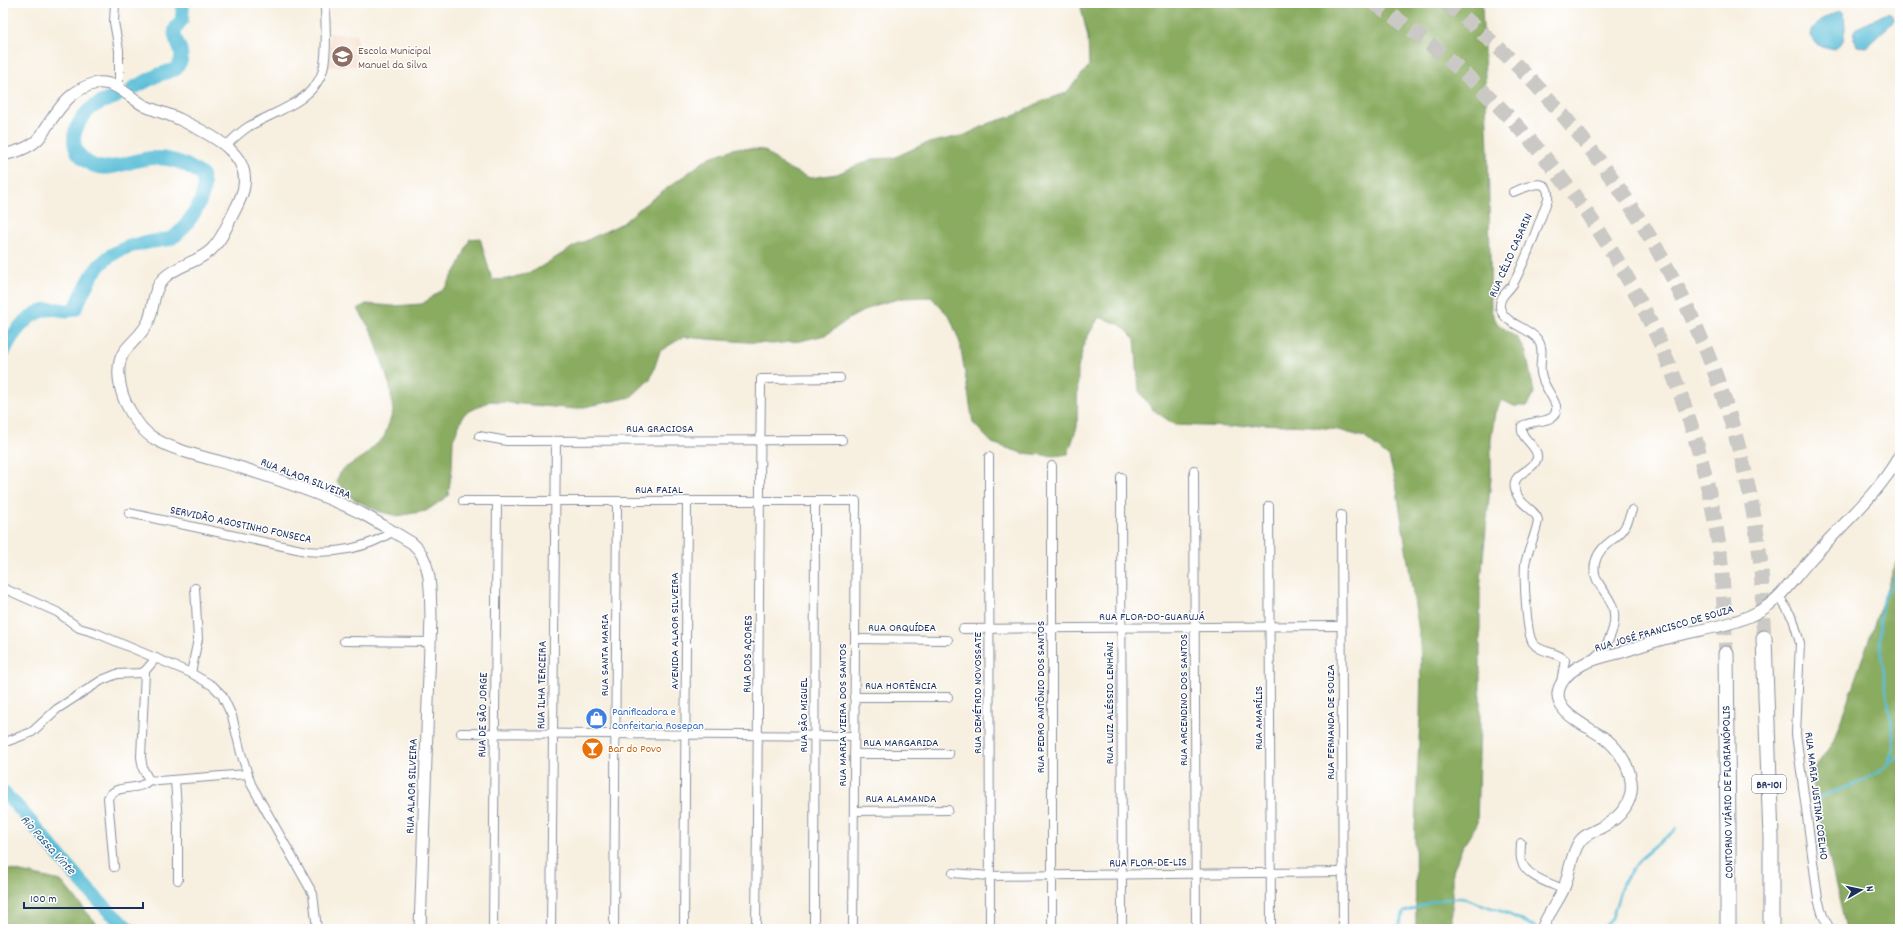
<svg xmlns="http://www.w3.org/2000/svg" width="1903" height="932" viewBox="0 0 1903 932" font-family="Dekko,sans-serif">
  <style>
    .built { fill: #f1d5bd }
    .forest { fill: #8aac60; stroke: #526e5f }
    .water { fill: #5abed8; stroke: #3a769b }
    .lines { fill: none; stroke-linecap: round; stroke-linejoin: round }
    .stream { stroke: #5abed8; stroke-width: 2.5 }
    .river { stroke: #5abed8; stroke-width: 14 }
    .motorway-tunnel { stroke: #cbc9c5; stroke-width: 15; stroke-dasharray: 15 8; stroke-linecap: butt }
    .minor-casing { stroke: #898f9e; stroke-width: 10 }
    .tertiary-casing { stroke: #898f9e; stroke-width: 13 }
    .motorway-casing { stroke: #898f9e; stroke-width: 17 }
    .minor { stroke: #fff; stroke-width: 8 }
    .tertiary { stroke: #fff; stroke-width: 11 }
    .motorway { stroke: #fff; stroke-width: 15 }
    .labels { text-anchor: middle; stroke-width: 3; stroke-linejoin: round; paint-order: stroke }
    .shield { fill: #fff; stroke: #5f6d8e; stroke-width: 1 }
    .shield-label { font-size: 11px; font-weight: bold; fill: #1b2f5e }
    .education-label { font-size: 12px; fill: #785e54; stroke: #fff; text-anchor: start }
    .street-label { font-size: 12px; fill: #1b2f5e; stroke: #fff }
    .shop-label { font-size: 12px; fill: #366cbe; stroke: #fff; text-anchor: start }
    .food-label { font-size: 12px; fill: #c56008; stroke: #fff; text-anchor: start }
    .water-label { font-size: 13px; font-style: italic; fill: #316189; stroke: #fff }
  </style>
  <rect width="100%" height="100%" fill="#fff"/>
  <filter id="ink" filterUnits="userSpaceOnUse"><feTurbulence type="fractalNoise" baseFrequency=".025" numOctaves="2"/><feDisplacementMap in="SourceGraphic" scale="8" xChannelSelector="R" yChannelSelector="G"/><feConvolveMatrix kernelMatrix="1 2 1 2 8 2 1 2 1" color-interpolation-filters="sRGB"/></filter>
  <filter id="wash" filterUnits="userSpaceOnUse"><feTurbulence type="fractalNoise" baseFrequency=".012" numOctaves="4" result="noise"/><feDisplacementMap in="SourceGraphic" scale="16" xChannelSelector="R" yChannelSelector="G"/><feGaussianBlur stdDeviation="0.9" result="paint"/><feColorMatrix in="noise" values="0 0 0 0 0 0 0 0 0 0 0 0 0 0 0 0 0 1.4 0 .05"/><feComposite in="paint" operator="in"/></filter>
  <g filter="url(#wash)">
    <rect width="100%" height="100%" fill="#f7efdf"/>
    <polygon class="built" points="329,33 357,35 357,66 327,67 330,48"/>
    <g class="forest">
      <polygon points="1080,3 1482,3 1488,151 1491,310 1497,323 1518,339 1526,352 1534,393 1527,406 1514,406 1502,400 1495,412 1491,440 1491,478 1480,590 1480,724 1477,824 1462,848 1452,874 1452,929 1416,929 1415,828 1420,717 1421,660 1419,632 1396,484 1389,457 1364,437 1338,430 1311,426 1260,424 1231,427 1175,425 1152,409 1139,391 1135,339 1121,325 1099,317 1085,341 1078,368 1077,427 1068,454 1055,456 1022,453 992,443 973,423 960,343 950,317 931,297 903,298 875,305 850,318 826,335 800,341 772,344 683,337 660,351 651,378 631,397 575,409 490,401 464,414 453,440 452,469 448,496 426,511 397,516 378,511 352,498 336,481 342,470 365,455 384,437 393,412 390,386 373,334 358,309 366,304 394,306 422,304 445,288 459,265 470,239 480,238 492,280 508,279 534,271 573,247 623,223 644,205 710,157 736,148 764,150 785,167 810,178 837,174 872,159 893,158 924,144 965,135 990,123 1016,115 1040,102 1066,93 1089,66 1088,38"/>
      <polygon points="1900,551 1900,929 1846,929 1810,775 1833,742"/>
      <polygon points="3,868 61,881 101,929 3,929"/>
    </g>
    <g class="water">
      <path d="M 1841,11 L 1844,13 L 1845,28 L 1843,41 L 1834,49 L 1818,45 L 1810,36 C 1812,24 1829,13 1841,11 Z"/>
      <polygon points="1889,12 1894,18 1893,22 1866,47 1856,46 1854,40 1855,29"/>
    </g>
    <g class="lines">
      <g class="stream">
        <polyline points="1889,762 1894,742 1880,647 1880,620 1883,599 1900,569"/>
        <polyline points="1818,797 1854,785 1878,772 1900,754"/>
        <polyline points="1397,929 1404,912 1434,901 1461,897 1506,913 1536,927"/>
        <polyline points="1601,929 1612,918 1623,882 1641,858 1676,829"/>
      </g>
      <g class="river">
        <path d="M 133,88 L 158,75 L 176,69 C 177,66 180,63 181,60 C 185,44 164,37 182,20 L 183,3"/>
        <path d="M 3,353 C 12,334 30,308 54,309 C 63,309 67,313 75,309 C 81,297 90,275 99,266 C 119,244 143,243 170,239 C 184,232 205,201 204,184 C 204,181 202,178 202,175 C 187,164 176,159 157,158 C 128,156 102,184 78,153 C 73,146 73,135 77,127 C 86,108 97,103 116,97"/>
        <path d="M 3,792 C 10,800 18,806 24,814 C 58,853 89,896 129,929"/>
      </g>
    </g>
  </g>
  <g filter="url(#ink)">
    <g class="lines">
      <g class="motorway-tunnel">
        <path d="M 1374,3 C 1559,127 1686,325 1719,546 C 1724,582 1724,618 1726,654"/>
        <path d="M 1446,3 C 1616,136 1734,342 1760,557 C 1763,584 1762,612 1764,638"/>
      </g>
      <defs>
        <g id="minor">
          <polyline points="115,3 114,22 119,50 119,89"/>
          <path d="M 227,145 C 233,139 240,132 248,127 C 273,112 314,102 323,70 C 328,49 325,24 325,3"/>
          <path d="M 1513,192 C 1527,187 1550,174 1548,199 C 1537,227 1528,257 1513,284 C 1508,292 1499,296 1500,307 C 1503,324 1529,327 1538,340 C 1545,350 1539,362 1541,373 C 1543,386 1552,394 1556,406 C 1559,425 1532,419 1522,426 C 1519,439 1539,446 1537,458 C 1534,472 1511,472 1515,489 C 1519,506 1535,508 1538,520 C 1536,535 1528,549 1525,564 C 1524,577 1526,634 1533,643 C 1540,653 1557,651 1565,660 L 1561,682"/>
          <polyline points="479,436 507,441 842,440"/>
          <polyline points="989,457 990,929"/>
          <polyline points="1052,466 1052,929"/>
          <polyline points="1194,470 1196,929"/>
          <polyline points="1121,477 1122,929"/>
          <polyline points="463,501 856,501 853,929"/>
          <polyline points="1269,506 1271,929"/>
          <path d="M 129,513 L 306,551 C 335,554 367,548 392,532"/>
          <polyline points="1341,515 1343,929"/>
          <polyline points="3,588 57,612 79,628 96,633 191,673 213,686 222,695 232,716 241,753 251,784 313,894 317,929"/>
          <polyline points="1779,596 1793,619 1800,643 1796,734 1818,899 1823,916 1830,929"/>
          <polyline points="963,629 1341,626"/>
          <polyline points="855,639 948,640"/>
          <polyline points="344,641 429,642"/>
          <path d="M 1594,658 C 1604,650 1609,642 1613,628 C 1621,595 1590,589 1595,563 C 1599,546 1611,543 1622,531 C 1627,526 1629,517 1632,510"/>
          <polyline points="145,671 141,757 143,769 149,780 159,781 247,774"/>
          <polyline points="191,673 198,639 195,588"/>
          <polyline points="854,697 948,697"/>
          <polyline points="461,733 854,736"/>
          <polyline points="3,743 32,732 57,709 102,680 117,674 141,673 145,671 156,658"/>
          <polyline points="854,754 949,754"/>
          <polyline points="175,780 178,822 178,880"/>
          <polyline points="854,811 948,810"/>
          <path d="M 1521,843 C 1521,848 1520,854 1521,859 C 1524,876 1549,883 1563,889"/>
          <path d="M 114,867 L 108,798 C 117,782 138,793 149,780"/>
          <polyline points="953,873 989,876 1343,872"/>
          <polyline points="493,929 497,501"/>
          <polyline points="551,929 556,441"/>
          <polyline points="614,929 617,501"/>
          <polyline points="684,929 687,501"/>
          <polyline points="756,929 761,379 840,378"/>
          <polyline points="814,929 815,501"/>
        </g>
        <g id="tertiary">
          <path d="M 3,155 C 15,152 27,149 36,141 C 41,137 44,131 47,126 C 60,107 72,88 97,83 C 115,80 130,98 145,106 C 156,111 168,114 179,119 C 204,132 250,150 244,186 C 243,195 238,204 234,212 C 227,225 222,240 211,250 C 197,263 177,265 164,278 C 153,289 154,306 149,320 C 144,333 132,341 124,352 C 114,367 120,394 129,409 C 135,420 144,433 155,439 C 176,452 217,460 242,468 C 280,480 325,495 361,513 C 378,522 395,533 412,543 C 433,560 430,593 431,617 L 420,929"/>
          <path d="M 1542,929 C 1547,915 1557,903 1563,890 C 1570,875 1570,855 1580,841 C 1585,834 1595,831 1602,827 C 1620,818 1634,802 1631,781 C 1629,766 1619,750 1607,740 C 1591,727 1546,712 1561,684 C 1573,662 1600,658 1622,652 C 1640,646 1659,640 1678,635 C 1707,628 1737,625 1763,609 C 1782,597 1794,578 1809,561 C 1840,526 1877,496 1900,455"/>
        </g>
        <g id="motorway">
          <polyline points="1764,638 1771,838 1771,929"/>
          <polyline points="1726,654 1728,831 1728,929"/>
        </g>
      </defs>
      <use href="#minor" class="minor-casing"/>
      <use href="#tertiary" class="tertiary-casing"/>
      <use href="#motorway" class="motorway-casing"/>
      <use href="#minor" class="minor"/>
      <use href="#tertiary" class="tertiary"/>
      <use href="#motorway" class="motorway"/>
    </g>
  </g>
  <defs>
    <symbol id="school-disc" viewBox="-11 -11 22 22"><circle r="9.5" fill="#8d6e63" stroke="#fff"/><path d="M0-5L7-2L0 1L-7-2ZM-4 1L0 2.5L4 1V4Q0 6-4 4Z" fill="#fff"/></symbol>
    <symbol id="shop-disc" viewBox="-11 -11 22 22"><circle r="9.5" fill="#3f7fe0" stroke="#fff"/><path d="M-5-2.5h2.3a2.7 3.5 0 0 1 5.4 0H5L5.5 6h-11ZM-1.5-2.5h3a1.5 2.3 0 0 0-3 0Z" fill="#fff"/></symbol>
    <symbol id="bar-disc" viewBox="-11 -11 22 22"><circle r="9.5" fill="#e8710a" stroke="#fff"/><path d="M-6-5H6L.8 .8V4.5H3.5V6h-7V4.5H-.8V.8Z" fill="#fff"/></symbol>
  </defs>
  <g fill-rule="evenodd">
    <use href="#school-disc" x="330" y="44" width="25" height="25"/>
    <use href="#shop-disc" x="584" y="706" width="25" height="25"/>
    <use href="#bar-disc" x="580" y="736" width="25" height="25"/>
  </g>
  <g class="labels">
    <rect class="shield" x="1752" y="775" width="34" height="18" rx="3"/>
    <g class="shield-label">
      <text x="1769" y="788">BR-101</text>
    </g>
    <g class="education-label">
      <text x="358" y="54">Escola Municipal<tspan x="358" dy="14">Manuel da Silva</tspan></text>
    </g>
    <g class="street-label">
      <text transform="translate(1510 255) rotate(-66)" y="4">RUA CÉLIO CASARIN</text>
      <text x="660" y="432">RUA GRACIOSA</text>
      <text transform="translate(306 478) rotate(21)" y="4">RUA ALAOR SILVEIRA</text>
      <text x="659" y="493">RUA FAIAL</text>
      <text transform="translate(241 524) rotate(12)" y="4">SERVIDÃO AGOSTINHO FONSECA</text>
      <text x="1152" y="620">RUA FLOR-DO-GUARUJÁ</text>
      <text x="902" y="631">RUA ORQUÍDEA</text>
      <text transform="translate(1664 628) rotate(-16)" y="4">RUA JOSÉ FRANCISCO DE SOUZA</text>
      <text transform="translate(674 631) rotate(-90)" y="4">AVENIDA ALAOR SILVEIRA</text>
      <text transform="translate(747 654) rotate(-89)" y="4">RUA DOS AÇORES</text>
      <text transform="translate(604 655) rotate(-90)" y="4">RUA SANTA MARIA</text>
      <text transform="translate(541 685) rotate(-89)" y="4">RUA ILHA TERCEIRA</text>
      <text x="901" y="689">RUA HORTÊNCIA</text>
      <text transform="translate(977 693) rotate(-90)" y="4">RUA DEMÉTRIO NOVOSSATE</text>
      <text transform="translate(1040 697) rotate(-90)" y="4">RUA PEDRO ANTÔNIO DOS SANTOS</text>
      <text transform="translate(1183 700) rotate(-90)" y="4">RUA ARCENDINO DOS SANTOS</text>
      <text transform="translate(1109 703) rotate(-90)" y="4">RUA LUIZ ALÉSSIO LENHÂNI</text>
      <text transform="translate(482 715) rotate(-89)" y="4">RUA DE SÃO JORGE</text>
      <text transform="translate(803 715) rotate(-90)" y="4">RUA SÃO MIGUEL</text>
      <text transform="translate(842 715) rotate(-90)" y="4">RUA MARIA VIEIRA DOS SANTOS</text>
      <text transform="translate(1258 718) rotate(-90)" y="4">RUA AMARÍLIS</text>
      <text transform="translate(1330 722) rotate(-90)" y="4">RUA FERNANDA DE SOUZA</text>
      <text x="901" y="746">RUA MARGARIDA</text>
      <text transform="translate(411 786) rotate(-88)" y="4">RUA ALAOR SILVEIRA</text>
      <text transform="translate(1727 792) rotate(-91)" y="4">CONTORNO VIÁRIO DE FLORIANÓPOLIS</text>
      <text transform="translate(1817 796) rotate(83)" y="4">RUA MARIA JUSTINA COELHO</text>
      <text x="901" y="802">RUA ALAMANDA</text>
      <text transform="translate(1148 862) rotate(-1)" y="4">RUA FLOR-DE-LIS</text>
    </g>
    <g class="shop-label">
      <text x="612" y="715">Panificadora e<tspan x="612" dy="14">Confeitaria Rosepan</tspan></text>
    </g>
    <g class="food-label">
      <text x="608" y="752">Bar do Povo</text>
    </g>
    <g class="water-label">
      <text transform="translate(49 844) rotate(48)" y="5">Rio Passa Vinte</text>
    </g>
  </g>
  <rect width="1903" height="932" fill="none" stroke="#fff" stroke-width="16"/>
  <g transform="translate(1861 890) rotate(81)" stroke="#ffffff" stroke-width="3" paint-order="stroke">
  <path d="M0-3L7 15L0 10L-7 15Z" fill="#1b2f5e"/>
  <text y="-6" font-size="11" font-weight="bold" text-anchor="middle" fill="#1b2f5e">N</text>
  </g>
  <path d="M24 902v6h119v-6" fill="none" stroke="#1b2f5e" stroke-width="2"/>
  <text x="30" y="902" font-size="12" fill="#1b2f5e" stroke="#ffffff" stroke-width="3" paint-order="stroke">100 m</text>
</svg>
